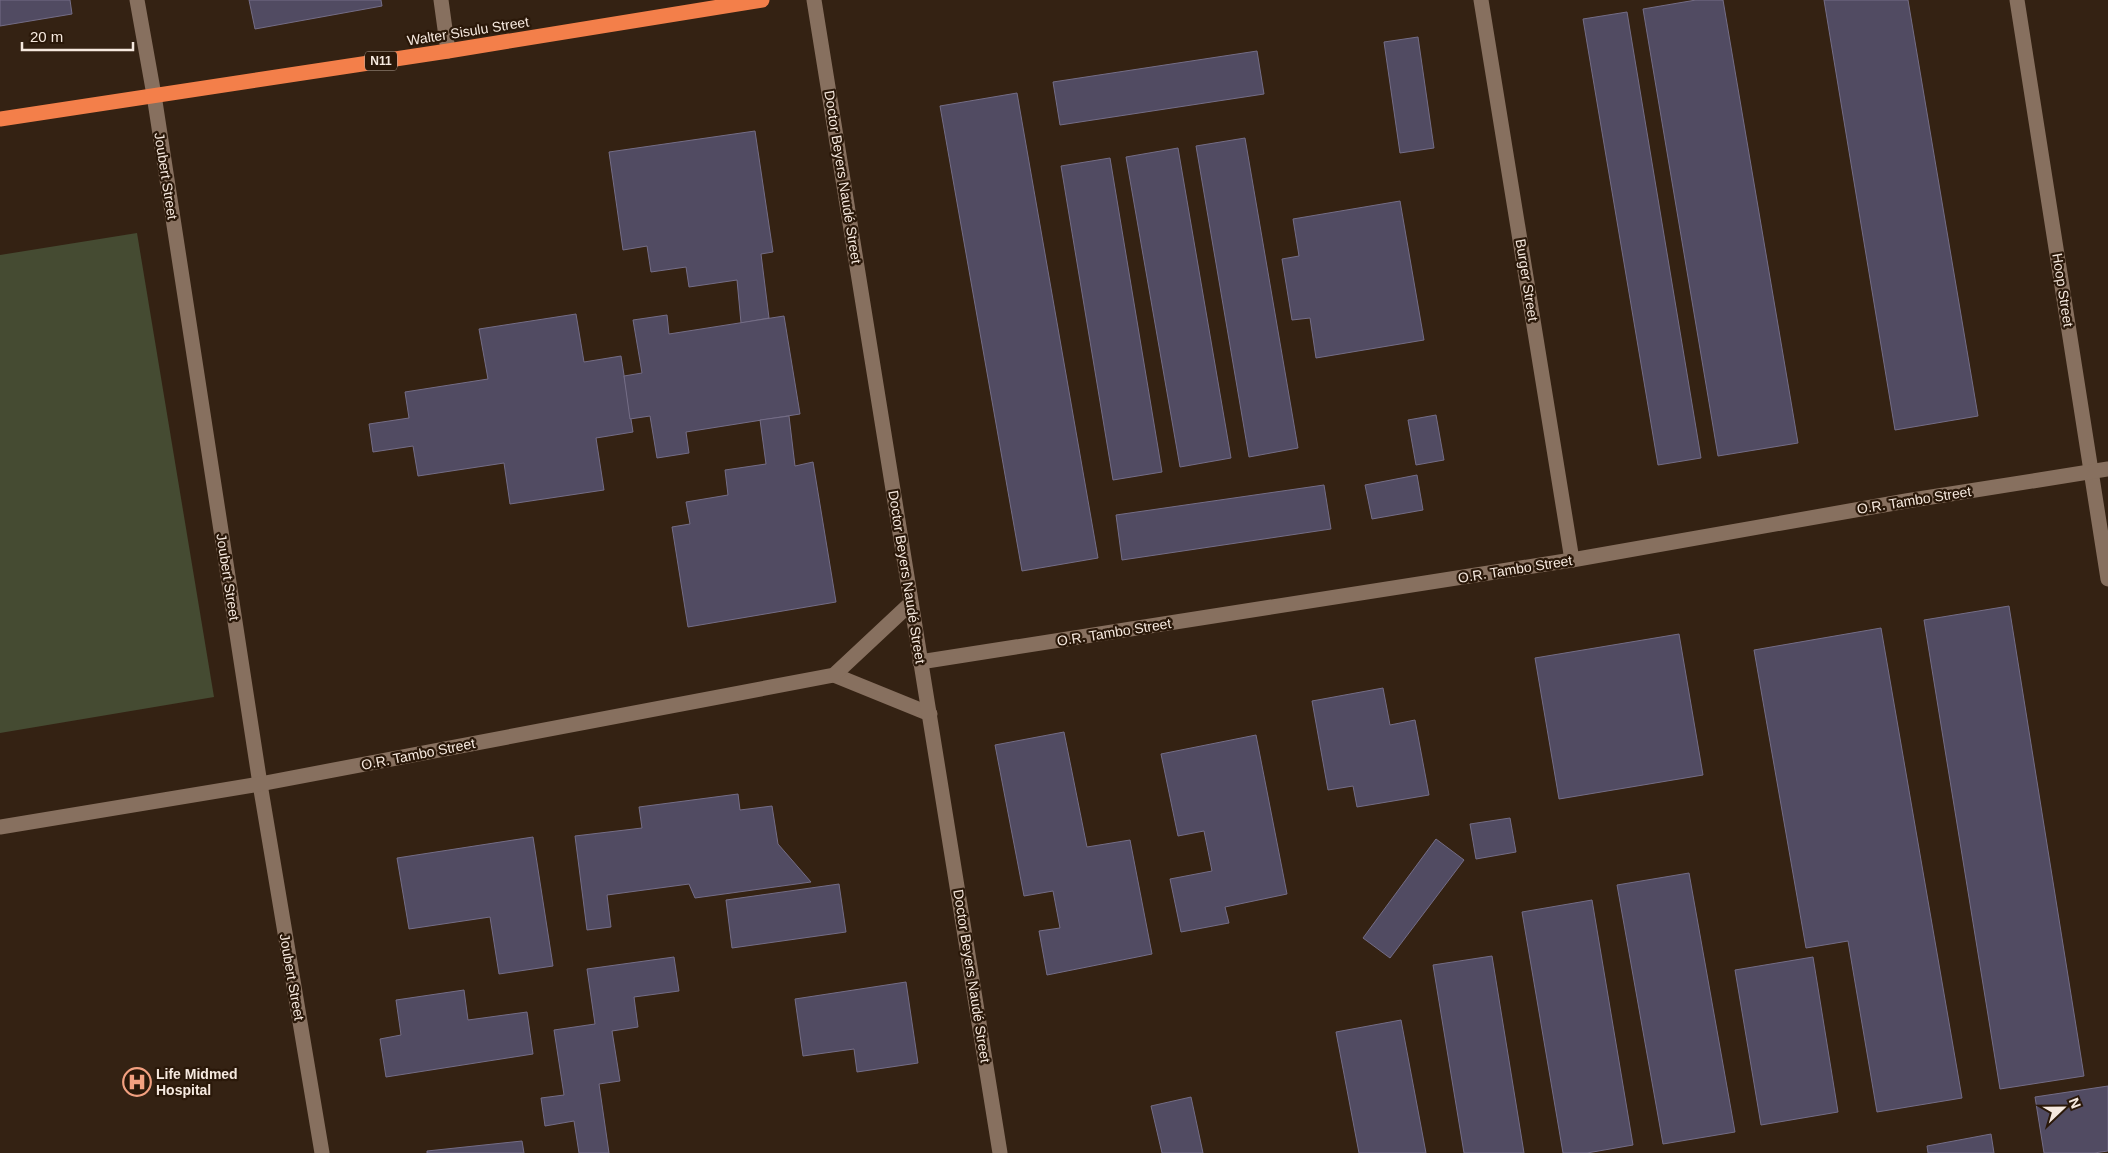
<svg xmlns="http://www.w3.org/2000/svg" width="2108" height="1153" viewBox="0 0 2108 1153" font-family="Helvetica,sans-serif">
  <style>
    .green { fill: #454b32 }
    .building { fill: #514b62; stroke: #746d86 }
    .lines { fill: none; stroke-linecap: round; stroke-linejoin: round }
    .lane { stroke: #87705f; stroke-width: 15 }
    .street { stroke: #87705f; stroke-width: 15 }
    .secondary { stroke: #87705f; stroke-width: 15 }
    .highway { stroke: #f37f4a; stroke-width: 15 }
    .labels { text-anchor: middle; stroke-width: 4.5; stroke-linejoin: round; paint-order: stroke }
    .shield { fill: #2a1809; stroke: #b9aa9f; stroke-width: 1 }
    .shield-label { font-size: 12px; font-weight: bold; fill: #f6e9df }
    .street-label { font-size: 14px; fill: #f6e9df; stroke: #2a1809 }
    .poi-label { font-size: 14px; font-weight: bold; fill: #f6e9df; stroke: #2a1809; text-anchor: start }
  </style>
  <rect width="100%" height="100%" fill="#342213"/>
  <polygon class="green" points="137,233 214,697 0,733 0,255"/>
  <g class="building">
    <polygon points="0,0 70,0 72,14 0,26"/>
    <polygon points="249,0 381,0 382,6 255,29"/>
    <polygon points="1696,0 1723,0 1798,443 1718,456 1643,9"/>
    <polygon points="1824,0 1908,0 1978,416 1895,430"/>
    <polygon points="1627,12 1701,458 1658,465 1583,19"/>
    <polygon points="1418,37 1434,148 1400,153 1384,42"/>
    <polygon points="1257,51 1264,94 1060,125 1053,82"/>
    <polygon points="1017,93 1098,558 1022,571 940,106"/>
    <polygon points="755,131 773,252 761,254 769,318 741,323 737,280 689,287 686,267 651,272 647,246 623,250 609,152"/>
    <polygon points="1245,138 1298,448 1249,457 1196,146"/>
    <polygon points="1178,148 1231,458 1180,467 1126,157"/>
    <polygon points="1110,158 1162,472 1113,480 1061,166"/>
    <polygon points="1400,201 1424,340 1316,358 1310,318 1292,320 1282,259 1299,256 1293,219"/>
    <polygon points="576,314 584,362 621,356 633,432 596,438 604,490 510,504 504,463 418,476 413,446 373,452 369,424 409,418 405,392 488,379 479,329"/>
    <polygon points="667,315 669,334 784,316 800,414 686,432 689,453 657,458 650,416 630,419 624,376 642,373 633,320"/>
    <polygon points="1436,415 1444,460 1416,465 1408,420"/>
    <polygon points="789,416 795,466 813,462 836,602 688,627 672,527 690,524 686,502 728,495 725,470 766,464 760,420"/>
    <polygon points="1417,475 1423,510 1372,519 1365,485"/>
    <polygon points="1324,485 1331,529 1122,560 1116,515"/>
    <polygon points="2009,606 2084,1076 2000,1089 1924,620"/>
    <polygon points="1881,628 1962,1098 1877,1112 1848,941 1806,948 1754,650"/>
    <polygon points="1679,634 1703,775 1559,799 1535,658"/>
    <polygon points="1383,688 1390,725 1415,720 1429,795 1357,807 1353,786 1328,790 1312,701"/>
    <polygon points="1064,732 1087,847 1130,840 1152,954 1047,975 1039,931 1060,928 1053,891 1024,896 995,745"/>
    <polygon points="1256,735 1287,894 1225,907 1229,923 1181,932 1170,879 1212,871 1204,831 1178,836 1161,754"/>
    <polygon points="738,794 740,810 772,806 778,844 811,882 695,898 689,884 607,895 611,927 587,930 575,836 642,828 639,807"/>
    <polygon points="1510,818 1516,852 1476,859 1470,824"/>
    <polygon points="533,837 553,966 499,974 490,917 409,929 397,858"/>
    <polygon points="1436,839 1464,860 1390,958 1363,938"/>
    <polygon points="1689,873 1735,1132 1663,1144 1617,885"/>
    <polygon points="839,884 846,932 732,948 726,900"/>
    <polygon points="1592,900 1633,1145 1587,1153 1563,1153 1522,912"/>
    <polygon points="1492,956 1524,1153 1464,1153 1433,965"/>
    <polygon points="674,957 679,991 634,997 638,1027 612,1031 620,1081 599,1084 609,1153 579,1153 574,1121 545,1126 541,1098 564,1095 554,1030 595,1024 587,969"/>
    <polygon points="1813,957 1838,1112 1761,1125 1735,970"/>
    <polygon points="906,982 918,1063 857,1072 854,1049 803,1056 795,999"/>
    <polygon points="464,990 468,1020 527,1012 533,1054 386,1077 380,1039 401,1035 396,1000"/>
    <polygon points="1401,1020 1426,1153 1359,1153 1336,1032"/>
    <polygon points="2108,1086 2108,1151 2094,1153 2044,1153 2035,1097"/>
    <polygon points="1191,1097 1203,1153 1162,1153 1151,1106"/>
    <polygon points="1991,1134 1994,1153 1928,1153 1927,1146"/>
    <polygon points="522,1141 524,1153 427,1153 427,1151"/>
  </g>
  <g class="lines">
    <polyline class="lane" points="441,0 448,51"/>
    <g class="street">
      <polyline points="137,0 154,95 260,784 322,1153"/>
      <polyline points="1481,0 1572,560"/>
      <polyline points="2017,0 2108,579"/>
      <polyline points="920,662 1572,560 1906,501 2108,469"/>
      <polyline points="834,675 930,714"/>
      <polyline points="0,827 260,784 834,675 911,603"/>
    </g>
    <polyline class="secondary" points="814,0 1000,1153"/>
    <polyline class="highway" points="0,119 448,51 762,0"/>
  </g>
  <defs>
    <symbol id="hospital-ring" viewBox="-11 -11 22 22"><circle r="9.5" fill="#2a1809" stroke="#f2a080" stroke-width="1.5"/><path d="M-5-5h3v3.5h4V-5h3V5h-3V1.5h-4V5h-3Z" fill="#f2a080"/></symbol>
  </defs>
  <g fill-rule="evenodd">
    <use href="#hospital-ring" x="121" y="1066" width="32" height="32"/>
  </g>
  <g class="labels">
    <rect class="shield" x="365" y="51.5" width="32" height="19" rx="4"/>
    <g class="shield-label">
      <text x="381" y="65">N11</text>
    </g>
    <g class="street-label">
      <text transform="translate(468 31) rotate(-9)" y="5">Walter Sisulu Street</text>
      <text transform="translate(166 176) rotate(81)" y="5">Joubert Street</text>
      <text transform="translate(843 177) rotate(81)" y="5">Doctor Beyers Naudé Street</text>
      <text transform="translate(1527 280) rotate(81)" y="5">Burger Street</text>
      <text transform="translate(2063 290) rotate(81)" y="5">Hoop Street</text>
      <text transform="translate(1914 500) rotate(-9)" y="5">O.R. Tambo Street</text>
      <text transform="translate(1515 569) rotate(-9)" y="5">O.R. Tambo Street</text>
      <text transform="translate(228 577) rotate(81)" y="5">Joubert Street</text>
      <text transform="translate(907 577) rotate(81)" y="5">Doctor Beyers Naudé Street</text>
      <text transform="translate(1114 632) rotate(-9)" y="5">O.R. Tambo Street</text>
      <text transform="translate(418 754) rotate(-11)" y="5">O.R. Tambo Street</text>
      <text transform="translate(972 976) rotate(81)" y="5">Doctor Beyers Naudé Street</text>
      <text transform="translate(292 977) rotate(80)" y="5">Joubert Street</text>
    </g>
    <g class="poi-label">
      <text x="156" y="1079">Life Midmed<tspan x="156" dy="16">Hospital</tspan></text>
    </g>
  </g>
  <g transform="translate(2063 1108) rotate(68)" stroke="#2a1809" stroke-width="4" paint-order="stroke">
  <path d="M0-4L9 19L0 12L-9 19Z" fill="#f6e9df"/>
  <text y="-8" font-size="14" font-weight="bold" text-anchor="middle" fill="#f6e9df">N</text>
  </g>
  <path d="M22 42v8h111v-8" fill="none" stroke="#f6e9df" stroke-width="2.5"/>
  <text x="30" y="42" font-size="15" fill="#f6e9df" stroke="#2a1809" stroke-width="4" paint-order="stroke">20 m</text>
</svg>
